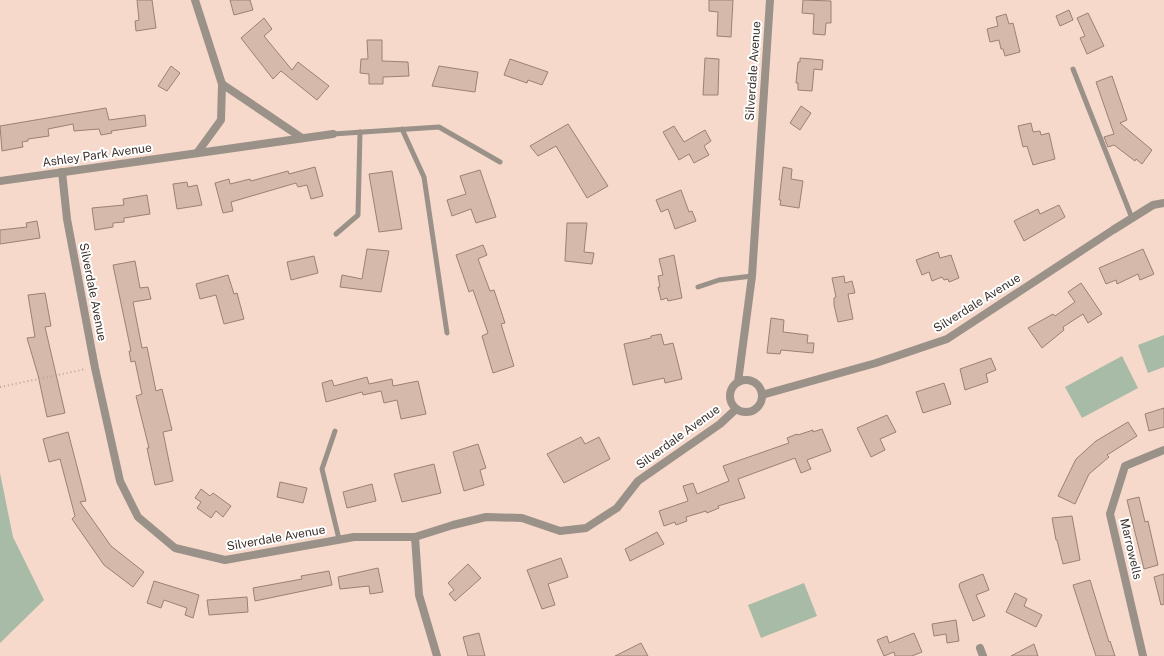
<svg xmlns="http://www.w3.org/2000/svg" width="1164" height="656" viewBox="0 0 1164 656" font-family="'Public Sans',sans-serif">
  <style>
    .green { fill: #a8bba6 }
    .building { fill: #d5baab; stroke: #9b8174 }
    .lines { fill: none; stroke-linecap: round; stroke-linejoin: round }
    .path { stroke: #baa397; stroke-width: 2; stroke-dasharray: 1 3; stroke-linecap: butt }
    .service { stroke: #9a9188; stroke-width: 5 }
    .minor { stroke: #9a9188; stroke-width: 8 }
    .labels { text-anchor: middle; stroke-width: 4; stroke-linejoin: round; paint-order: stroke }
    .street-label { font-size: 12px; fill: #3d322c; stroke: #fff }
  </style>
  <rect width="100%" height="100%" fill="#f6d9ca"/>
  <g class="green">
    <polygon points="1164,335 1164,367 1148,373 1138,345"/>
    <polygon points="1122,356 1138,388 1082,418 1065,387"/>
    <polygon points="0,473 13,537 44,600 0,643"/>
    <polygon points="804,583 817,616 761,638 748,605"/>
  </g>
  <g class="building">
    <polygon points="137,0 152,0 156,28 136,31 135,21 139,20"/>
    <polygon points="230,0 250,0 253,10 234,15"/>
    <polygon points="709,0 733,0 731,37 717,36 718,12 709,11"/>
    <polygon points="803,0 831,1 831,23 826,23 825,35 813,34 814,14 802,13"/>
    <polygon points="1069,10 1073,20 1060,26 1056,16"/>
    <polygon points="1088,13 1104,46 1087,54 1080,38 1085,36 1077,18"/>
    <polygon points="1006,14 1009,24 1013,23 1020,52 1005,56 1003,49 1001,49 999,40 990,42 987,29 998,26 996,17"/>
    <polygon points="264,18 272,29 264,36 292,70 298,62 329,86 317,100 281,71 273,79 241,38"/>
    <polygon points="367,40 382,40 382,61 408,62 409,76 383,77 383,84 369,84 369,74 360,73 361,59 368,59"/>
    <polygon points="705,58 719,59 718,95 703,95"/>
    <polygon points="800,58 823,60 822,70 814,69 812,91 798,90 798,83 796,83 798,62 800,62"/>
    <polygon points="510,59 548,72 542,85 528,80 527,83 504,75"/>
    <polygon points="171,66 180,73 167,91 158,86"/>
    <polygon points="439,66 478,72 475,92 432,86"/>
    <polygon points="1112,76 1127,120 1120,123 1152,150 1142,164 1136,159 1135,161 1114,145 1108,147 1104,137 1114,134 1096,82"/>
    <polygon points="801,106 811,113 800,130 790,123"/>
    <polygon points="106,108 109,120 145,115 146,126 111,131 112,133 101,135 99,129 74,131 73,124 48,129 49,136 28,139 28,141 22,142 23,147 2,151 0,126"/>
    <polygon points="1031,123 1033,132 1040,131 1041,135 1049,133 1055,159 1033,165 1027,146 1023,147 1018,126"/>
    <polygon points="568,124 608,186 587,198 556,146 538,156 530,146"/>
    <polygon points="674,126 684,142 705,130 711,141 704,146 709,155 694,163 689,154 679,160 663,132"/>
    <polygon points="315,167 323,196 311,199 307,185 298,187 296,183 231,202 233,211 223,213 215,183 229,179 230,184 250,179 251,181 288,171 289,174"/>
    <polygon points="783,167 792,169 791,179 803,181 799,208 780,205 781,200 779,200"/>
    <polygon points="480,170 496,217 476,223 471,209 452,216 447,200 466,194 460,176"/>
    <polygon points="392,171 402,229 379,232 369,174"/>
    <polygon points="187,182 188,187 197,185 202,205 177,209 173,184"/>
    <polygon points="681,190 689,212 692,211 696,221 675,229 668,209 661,212 656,200"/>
    <polygon points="147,195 150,214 124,218 124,222 113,223 113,227 95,230 92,208 124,205 123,199"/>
    <polygon points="1059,205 1065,217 1024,241 1014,221 1038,209 1040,214"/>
    <polygon points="37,221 40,238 0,244 0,230 27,227 26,223"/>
    <polygon points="567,223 587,223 584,252 594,253 592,264 565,261"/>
    <polygon points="483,245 487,255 478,259 490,291 494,290 505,323 501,324 514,366 493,373 482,336 488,333 473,290 469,292 456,255"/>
    <polygon points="367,249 389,251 381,292 340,287 342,275 362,279"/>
    <polygon points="1143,249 1154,274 1140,280 1138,274 1117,284 1116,280 1106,284 1099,268"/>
    <polygon points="938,252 940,258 951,255 959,278 949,282 948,279 944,280 942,277 932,281 929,272 922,275 916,260"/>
    <polygon points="674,255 682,298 668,301 667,298 661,300 658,287 660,287 658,276 663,275 659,259"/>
    <polygon points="314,256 318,273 291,280 287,262"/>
    <polygon points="135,261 140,288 148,287 151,299 133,302 142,348 147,347 156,391 162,389 172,430 163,432 173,481 155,485 147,448 149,448 136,396 142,394 135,361 131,362 129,351 131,351 113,265"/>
    <polygon points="228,275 234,294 237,293 244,319 224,324 216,295 200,299 196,284"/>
    <polygon points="844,276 845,283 852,281 855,293 848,294 853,319 838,322 834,305 834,298 836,297 832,278"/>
    <polygon points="1081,283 1102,314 1088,323 1083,314 1063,327 1064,330 1042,348 1028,328 1053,314 1055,316 1075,302 1068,292"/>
    <polygon points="45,293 51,326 45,327 65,413 47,417 38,375 27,338 35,337 28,295"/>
    <polygon points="771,318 784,320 783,332 808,335 807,343 814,343 813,353 781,350 780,354 767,353"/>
    <polygon points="661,334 664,345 673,343 682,379 665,383 664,378 633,385 624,344 651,338 651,336"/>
    <polygon points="991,358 996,370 986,374 988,382 965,390 960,369"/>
    <polygon points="367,377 369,384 392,379 393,386 418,381 426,414 401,419 397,400 384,403 381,391 363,395 362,392 326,402 322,383 332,380 334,386"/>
    <polygon points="944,383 951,404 923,413 916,392"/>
    <polygon points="1164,408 1164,427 1149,431 1145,414"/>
    <polygon points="887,415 896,432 880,439 885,450 871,457 857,428"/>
    <polygon points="1128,422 1137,436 1107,455 1109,457 1089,474 1075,504 1058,496 1076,459 1096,441"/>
    <polygon points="822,429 831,451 807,460 811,469 801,473 795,458 738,479 745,498 718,506 719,508 707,513 706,511 686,517 687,521 676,525 675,522 664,526 659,511 688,501 683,486 693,483 697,494 729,481 723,466 789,443 787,438 797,434 798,435 813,430 813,432"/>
    <polygon points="68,432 86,501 80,502 111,546 144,572 133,587 104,565 72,519 75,516 60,459 49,462 43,439"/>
    <polygon points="581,437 585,444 599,437 610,459 564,483 547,454"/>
    <polygon points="478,444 486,468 480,470 484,485 464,491 453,452"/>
    <polygon points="434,464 441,493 402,502 394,474"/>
    <polygon points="280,482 307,488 303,503 277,497"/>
    <polygon points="372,484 376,501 347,508 343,492"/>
    <polygon points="201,489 210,496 213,493 231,506 223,517 216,511 211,518 197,508 201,502 195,498"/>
    <polygon points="1139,497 1145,522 1148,521 1158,565 1144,569 1127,500"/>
    <polygon points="1072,516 1080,560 1063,564 1057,540 1056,540 1052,518"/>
    <polygon points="657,532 664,544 630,561 625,549"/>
    <polygon points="561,558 568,577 548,584 555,605 542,609 527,570"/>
    <polygon points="468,564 481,578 455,601 449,594 454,590 448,583"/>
    <polygon points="378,568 383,592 370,594 369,586 340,589 338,577"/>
    <polygon points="329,571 332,585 255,601 253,588 302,579 301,576"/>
    <polygon points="983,574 989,590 976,595 985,616 973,621 959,586 960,583"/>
    <polygon points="1164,574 1164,604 1161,605 1154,577"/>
    <polygon points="1090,580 1109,642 1110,641 1115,656 1096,656 1089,635 1073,585"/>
    <polygon points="154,581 199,595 193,618 185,615 187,608 164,600 161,608 147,603"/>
    <polygon points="1015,593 1027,599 1024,606 1042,615 1036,627 1006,612"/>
    <polygon points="247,597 248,612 209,615 207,600"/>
    <polygon points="956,620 959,641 947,643 946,634 934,636 932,624"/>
    <polygon points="479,633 485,656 468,656 463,637"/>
    <polygon points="914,633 922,652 912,656 895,656 894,652 884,656 877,640 887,636 889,643"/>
    <polygon points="641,643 648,656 615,656"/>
    <polygon points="1034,644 1038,656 1011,656"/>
  </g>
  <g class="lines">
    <polyline class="path" points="0,387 86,369"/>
    <g class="service">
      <polyline points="1073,69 1132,218"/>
      <polyline points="402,129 424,177 447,333"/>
      <polyline points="333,134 439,127 500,162"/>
      <polyline points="336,234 358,215 360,132"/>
      <polyline points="698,287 719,280 752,276"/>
      <polyline points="335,431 322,469 339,539"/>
    </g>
    <g class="minor">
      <polyline points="195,0 222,84 302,138"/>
      <polyline points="197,153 221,120 222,84"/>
      <polyline points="62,172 67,219 95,368 120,481 138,517 175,548 225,560 354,537 415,537 453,525 486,517 522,518 560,531 586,528 617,508 638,481 720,424 736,409"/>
      <polyline points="0,181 333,134"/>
      <circle cx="746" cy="396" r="16"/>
      <polyline points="738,382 752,276 770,0"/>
      <polyline points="762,395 876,363 947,339 1113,230 1153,205 1164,203"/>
      <polyline points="415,537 419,595 437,656"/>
      <polyline points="980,648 983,656"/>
      <polyline points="1143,656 1110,514 1125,466 1164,450"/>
    </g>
  </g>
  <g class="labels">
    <g class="street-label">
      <text transform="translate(753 71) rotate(-86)" y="4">Silverdale Avenue</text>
      <text transform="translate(97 155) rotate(-8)" y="4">Ashley Park Avenue</text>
      <text transform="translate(93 292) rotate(79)" y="4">Silverdale Avenue</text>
      <text transform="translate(977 303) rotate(-32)" y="4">Silverdale Avenue</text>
      <text transform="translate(678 437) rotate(-36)" y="4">Silverdale Avenue</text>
      <text transform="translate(276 538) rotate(-10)" y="4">Silverdale Avenue</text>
      <text transform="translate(1131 549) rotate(77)" y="4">Marrowells</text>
    </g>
  </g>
</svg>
